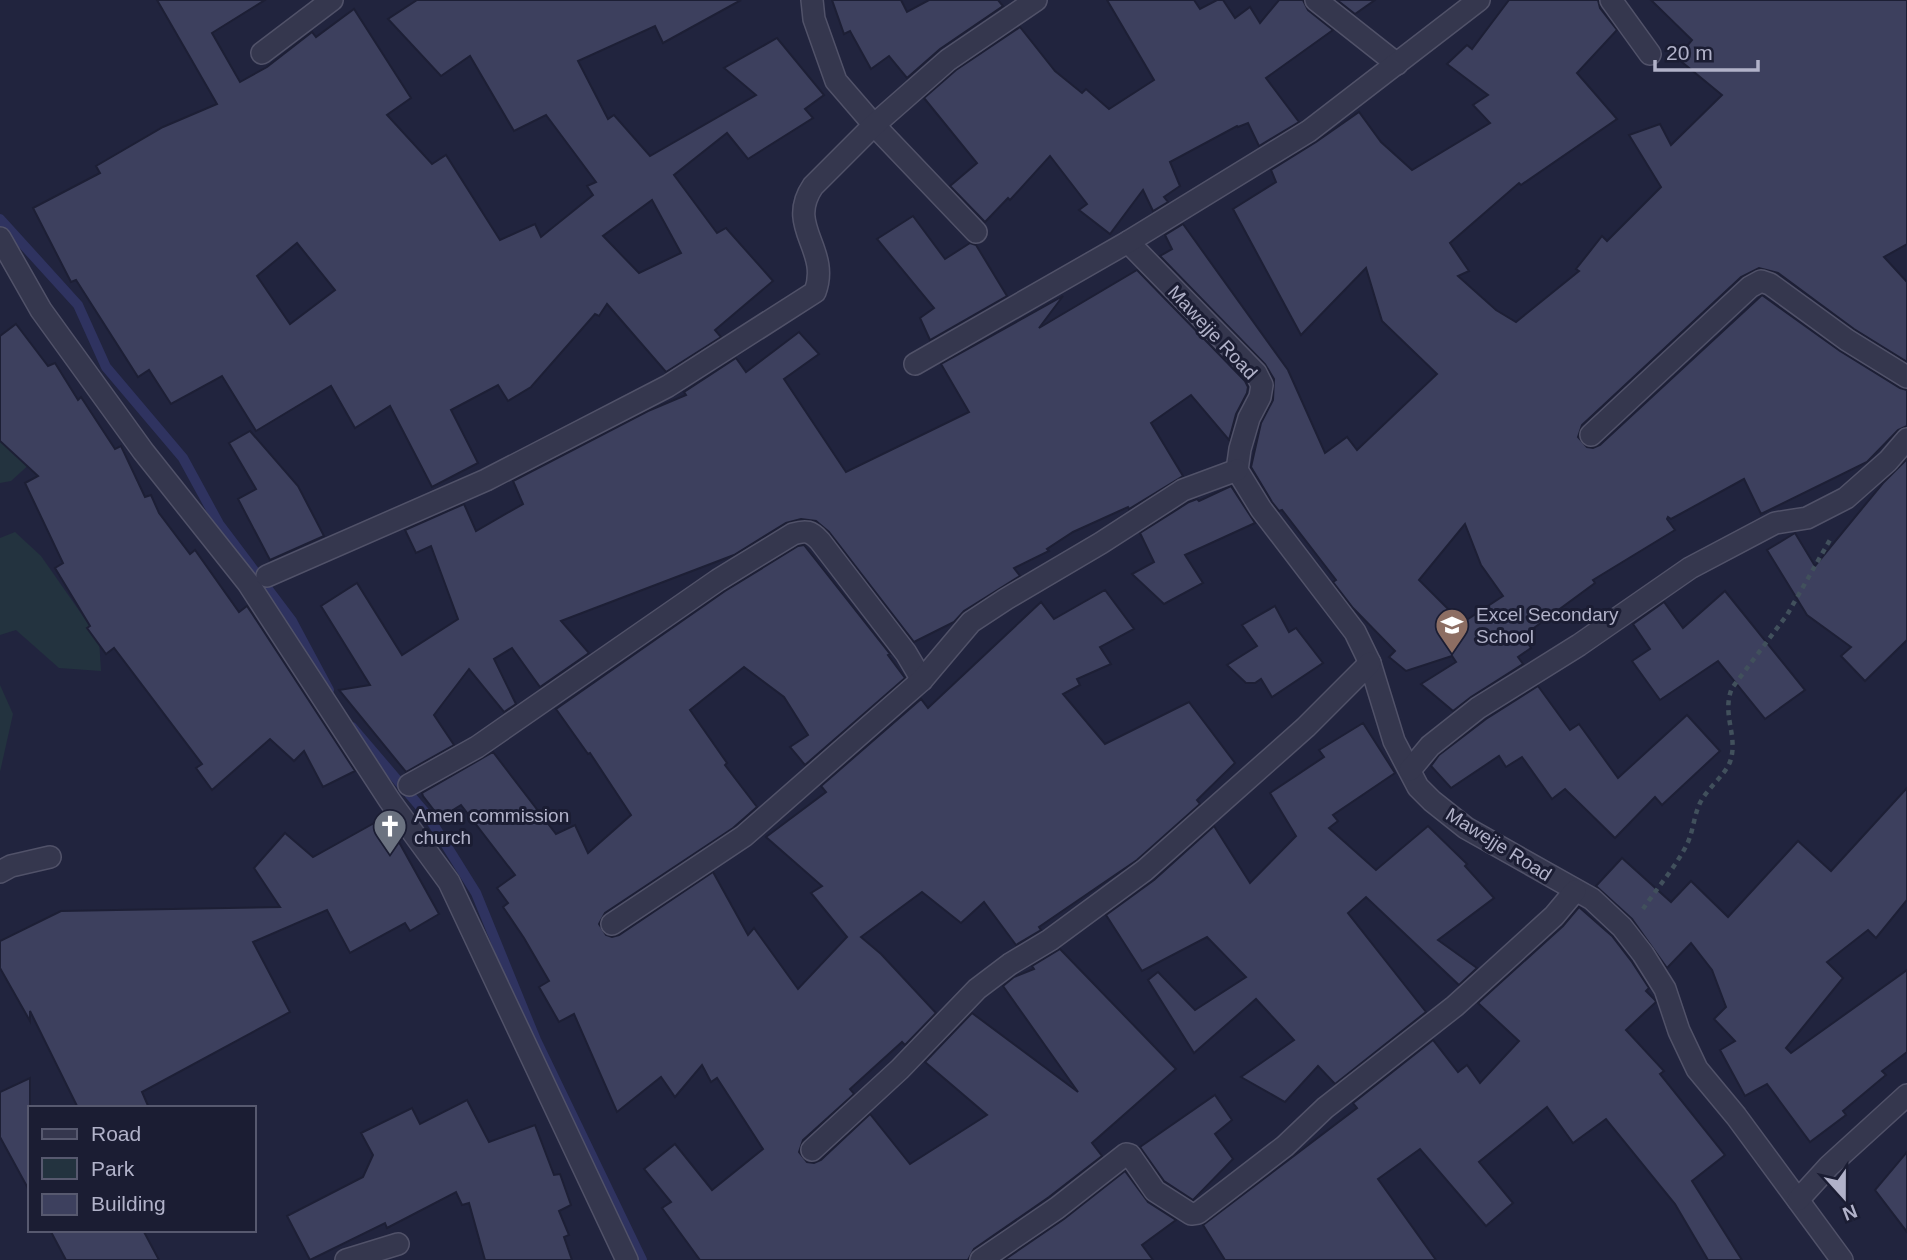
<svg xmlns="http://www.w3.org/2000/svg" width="1907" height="1260" viewBox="0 0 1907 1260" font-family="Arial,sans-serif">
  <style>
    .green { fill: #23333f }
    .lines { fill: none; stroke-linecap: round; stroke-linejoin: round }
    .stream { stroke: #2f3360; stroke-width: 10 }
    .building { fill: #3d405e; stroke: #1d1f35; stroke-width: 2; fill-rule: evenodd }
    .street-casing { stroke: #515269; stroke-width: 24 }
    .path { stroke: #41505c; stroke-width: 4.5; stroke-dasharray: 5 5; stroke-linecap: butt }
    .street { stroke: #35374e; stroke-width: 21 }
    .labels { text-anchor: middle; stroke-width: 6; stroke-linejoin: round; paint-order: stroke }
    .street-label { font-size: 19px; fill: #b1b2c9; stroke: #1b1d33 }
    .poi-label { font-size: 19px; fill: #b1b2c9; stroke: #1b1d33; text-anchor: start }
  </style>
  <rect width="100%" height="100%" fill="#21243e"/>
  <g class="green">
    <polygon points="0,404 44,451 11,481 0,483"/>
    <polygon points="15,532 41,556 99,639 101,671 59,668 16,630 0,635 0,538"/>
    <polygon points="0,685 13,714 0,772"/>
  </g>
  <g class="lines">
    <g class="stream">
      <polyline points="0,219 78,305 106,367 183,458 219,524 292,621 329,690"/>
      <polyline points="352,727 428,816 476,893 536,1040 642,1260"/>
    </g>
  </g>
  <g class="building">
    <path d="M 157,0 L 265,0 L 212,33 L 240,82 L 267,67 L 312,32 L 316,37 L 354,9 L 411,98 L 387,115 L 432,164 L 446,155 L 500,240 L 535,224 L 541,237 L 593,195 L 587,186 L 596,182 L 546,115 L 514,131 L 470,56 L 441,76 L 388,19 L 417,0 L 741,0 L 663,43 L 655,26 L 578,61 L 608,119 L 614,115 L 650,156 L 756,95 L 724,68 L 777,38 L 824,95 L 805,109 L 813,118 L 748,159 L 727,133 L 674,175 L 717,233 L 726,228 L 773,281 L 715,330 L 721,337 L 666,372 L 607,304 L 599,316 L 595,314 L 531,387 L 508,401 L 498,385 L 451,410 L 478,463 L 432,487 L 390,406 L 355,428 L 331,386 L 256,431 L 222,376 L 171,404 L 149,370 L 138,377 L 76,280 L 71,282 L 33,208 L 100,173 L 96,166 L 163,127 L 217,104 ZM 652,200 L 681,253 L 639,273 L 603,236 ZM 297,243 L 335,290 L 290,324 L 257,276 Z"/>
    <polygon points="832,0 901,0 907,12 929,0 998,0 1003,6 940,49 907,78 889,56 871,69 850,31 844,34"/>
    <polygon points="1107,0 1194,0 1200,9 1217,0 1223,0 1235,18 1250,7 1260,23 1279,0 1303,0 1308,10 1333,30 1266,78 1299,122 1259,146 1248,123 1238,127 1237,126 1170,162 1180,186 1164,197 1168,202 1153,211 1143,190 1110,234 1079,210 1087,204 1050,156 1010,200 1008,198 985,222 950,186 977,163 924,98 956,70 1020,27 1055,71 1082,93 1086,89 1109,109 1154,80"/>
    <polygon points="1337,0 1375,0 1355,14"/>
    <path d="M 1509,0 L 1598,0 L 1600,8 L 1617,30 L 1577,73 L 1617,119 L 1521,185 L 1519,183 L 1450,243 L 1469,271 L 1458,276 L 1496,310 L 1516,322 L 1579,271 L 1576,269 L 1602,236 L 1607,241 L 1661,187 L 1629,135 L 1660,124 L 1671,145 L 1722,95 L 1677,58 L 1692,40 L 1651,0 L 1907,0 L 1907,244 L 1884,257 L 1907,282 L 1907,362 L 1854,329 L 1778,273 L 1759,268 L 1741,277 L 1582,425 L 1578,437 L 1587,447 L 1593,448 L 1600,445 L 1762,295 L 1840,351 L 1900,388 L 1907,390 L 1907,426 L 1898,430 L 1867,462 L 1761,514 L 1744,479 L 1671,519 L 1668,517 L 1667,519 L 1675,530 L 1593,580 L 1595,583 L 1523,636 L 1531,648 L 1518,657 L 1523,664 L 1471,697 L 1453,711 L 1421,684 L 1456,662 L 1452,656 L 1406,671 L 1389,657 L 1395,651 L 1353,608 L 1333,582 L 1336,580 L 1282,510 L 1279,511 L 1272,502 L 1251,467 L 1261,423 L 1273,400 L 1274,379 L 1265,364 L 1160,256 L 1172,249 L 1165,235 L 1183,224 L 1288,370 L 1325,453 L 1347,437 L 1357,450 L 1437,374 L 1382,321 L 1366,268 L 1301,335 L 1233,209 L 1276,182 L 1271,170 L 1316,142 L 1359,112 L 1381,142 L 1412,170 L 1490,123 L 1473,105 L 1488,95 L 1447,64 L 1467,45 L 1472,49 ZM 1465,524 L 1481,565 L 1503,596 L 1462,623 L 1419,580 Z"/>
    <polygon points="913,216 945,259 970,243 976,245 1007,296 930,340 920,318 934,308 877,239"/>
    <polygon points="1137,270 1245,381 1248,387 1247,393 1236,414 1229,440 1191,395 1151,423 1183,476 1129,509 1128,507 1073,532 1047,549 1049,551 1014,568 1020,576 964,611 954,622 914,642 829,532 816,521 801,519 786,523 734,555 561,621 589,653 540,687 512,648 494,659 516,704 504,712 469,669 434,715 454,745 406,772 339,690 370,685 321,606 357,583 402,655 458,619 431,546 416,553 405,530 464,504 476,531 523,504 513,481 648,411 686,395 684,392 736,358 746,372 799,332 819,354 784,379 846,472 969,412 941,364 1063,296 1039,328"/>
    <polygon points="16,324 48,366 55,363 78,400 81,397 115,449 121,446 145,497 151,495 159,513 190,554 195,550 239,612 247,606 253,615 355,771 323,787 304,751 294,761 270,739 212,790 196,768 202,764 114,648 106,654 87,628 90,626 55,568 63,563 25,483 38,476 0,441 0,336"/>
    <polygon points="250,431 298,486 324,536 270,560 238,499 256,489 229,443"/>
    <polygon points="1907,459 1907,640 1865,681 1841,656 1851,647 1807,615 1767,550 1795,533 1815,566 1883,483"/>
    <polygon points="1231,486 1255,523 1185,555 1203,583 1164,604 1132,574 1154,562 1140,533 1189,502 1197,499 1199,501"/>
    <polygon points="804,545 890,654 888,655 905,678 805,765 790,747 808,735 784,697 744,667 690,710 727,763 725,765 757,807 733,828 605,913 599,924 606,935 612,937 619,935 713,872 748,935 754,928 798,989 847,937 811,893 822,886 766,837 826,792 821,786 921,699 928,708 1041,602 1054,619 1105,590 1134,629 1100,647 1111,664 1077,679 1080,685 1063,694 1105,744 1189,702 1235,763 1197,800 1200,804 1137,860 1039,927 1041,930 1016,945 984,902 961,923 922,892 861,937 881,954 936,1013 905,1045 902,1042 850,1089 854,1094 803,1140 799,1152 807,1162 814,1163 821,1160 870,1114 910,1164 987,1115 925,1062 972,1013 1078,1092 1003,986 1014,977 1034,969 1032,966 1060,949 1176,1069 1092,1143 1102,1156 1049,1197 974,1249 968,1260 700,1260 662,1208 671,1202 644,1169 675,1144 712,1190 763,1149 717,1078 711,1082 702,1065 675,1097 661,1077 617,1112 574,1014 559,1022 539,987 549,981 524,938 503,907 508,903 497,888 515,875 461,805 440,818 423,796 422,793 493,752 556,834 575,825 588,853 631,815 590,753 588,754 556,709 725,591 798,546"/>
    <polygon points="1725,591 1805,690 1765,719 1718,661 1660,700 1632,661 1650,649 1633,624 1664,602 1683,628"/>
    <polygon points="1275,606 1289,632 1296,628 1323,663 1272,697 1261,679 1255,683 1246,683 1227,665 1257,646 1242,625"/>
    <polygon points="1538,686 1570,730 1579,724 1618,778 1687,715 1720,751 1662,805 1655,797 1615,838 1565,789 1552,799 1522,757 1506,767 1499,756 1451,788 1431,766 1439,755 1486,719"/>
    <polygon points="1363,723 1395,773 1333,815 1338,821 1329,828 1376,870 1428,826 1467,864 1465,866 1494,898 1438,940 1477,968 1459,985 1366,897 1348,913 1426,1012 1335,1084 1318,1066 1285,1102 1241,1077 1294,1040 1256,999 1194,1053 1148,980 1158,972 1195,1010 1246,977 1207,937 1142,971 1106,915 1154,880 1214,826 1250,883 1296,836 1270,793 1324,757 1319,750"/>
    <polygon points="1907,788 1907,900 1876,938 1868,930 1827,962 1843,978 1786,1048 1791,1053 1907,970 1907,1052 1882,1071 1886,1075 1843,1111 1846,1115 1810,1142 1767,1084 1745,1096 1720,1050 1735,1041 1714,1019 1726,1007 1712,970 1691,943 1667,968 1632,919 1596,886 1622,858 1671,902 1691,881 1728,917 1798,841 1831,871"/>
    <polygon points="385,817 439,914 410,931 405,923 350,953 327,910 253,942 290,1012 142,1092 149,1108 78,1108 30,1011 30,1021 0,968 0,941 61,911 280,907 254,868 285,833 313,857"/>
    <polygon points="1579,907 1612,936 1632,962 1649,988 1646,991 1655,1000 1656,1002 1626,1030 1664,1071 1660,1074 1725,1155 1692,1181 1742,1260 1708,1260 1675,1204 1606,1119 1573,1143 1547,1107 1479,1162 1513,1203 1486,1226 1420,1149 1378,1179 1436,1260 1225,1260 1203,1225 1357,1108 1353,1103 1433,1040 1458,1072 1467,1065 1480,1083 1519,1041 1478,1003 1563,926"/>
    <polygon points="30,1078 30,1192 0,1137 0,1092"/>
    <polygon points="1215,1095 1232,1120 1215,1134 1233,1159 1193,1200 1164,1181 1140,1147"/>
    <polygon points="467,1100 489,1142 535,1125 554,1175 560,1174 571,1205 559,1211 569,1235 564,1237 572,1260 485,1260 469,1203 462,1205 456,1192 387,1228 385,1223 310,1260 287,1216 363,1177 373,1155 361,1133 412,1108 420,1124"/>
    <polygon points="1907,1152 1907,1232 1875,1190"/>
    <polygon points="1125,1171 1148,1202 1176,1220 1142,1245 1153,1260 1004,1260 1064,1219"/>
    <polygon points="50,1230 143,1230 159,1260 66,1260"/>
  </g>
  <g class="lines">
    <defs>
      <g id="street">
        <polyline points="812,0 814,19 836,81 874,125 976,232"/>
        <polyline points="1316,0 1397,64"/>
        <polyline points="1611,0 1650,54"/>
        <polyline points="262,53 332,0"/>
        <polyline points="0,238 41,310 143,451 248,583 390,801 449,882 627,1260"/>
        <polyline points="1128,242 1256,373 1262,385 1260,397 1249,418 1240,449 1237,470 1261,509 1355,632 1370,663 1394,741 1418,787 1432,801 1466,828 1592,899 1622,927 1643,954 1665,989 1679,1031 1697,1069 1736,1116 1842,1260"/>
        <polyline points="915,364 1128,242 1309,131 1479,0"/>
        <polyline points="1591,435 1750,287 1761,281 1770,284 1847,340 1907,377"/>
        <path d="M 267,576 L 486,480 L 668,386 L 815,292 C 831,249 785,227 813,186 L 874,125 L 948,60 L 1036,0"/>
        <polyline points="1410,770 1430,746 1478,708 1579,645 1690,568 1775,523 1807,518 1846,498 1888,461 1907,439"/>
        <path d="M 409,785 L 477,747 L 718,580 L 793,534 C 806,530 811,531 820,541 L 906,653 L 922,680"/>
        <polyline points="0,872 11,866 50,857"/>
        <polyline points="612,924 744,836 922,680 971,622 1006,599 1101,543 1183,490 1237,470"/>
        <polyline points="812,1150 900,1069 977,989 1010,964 1050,940 1145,870 1306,727 1370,663"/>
        <polyline points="1798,1200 1829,1166 1907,1095"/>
        <polyline points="346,1260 398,1244"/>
        <polyline points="981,1260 1057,1208 1126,1154 1130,1155 1155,1191 1191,1214 1198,1213 1285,1146 1325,1108 1455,1006 1554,916 1575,891"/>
      </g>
    </defs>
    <use href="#street" class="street-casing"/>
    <path class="path" d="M 1643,909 C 1657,888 1678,864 1688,842 C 1694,828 1694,814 1701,801 C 1709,787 1724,776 1730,762 C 1739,736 1721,715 1732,688 L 1787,615 L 1831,538"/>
    <use href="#street" class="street"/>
  </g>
  <defs>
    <symbol id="school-pin" viewBox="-11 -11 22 30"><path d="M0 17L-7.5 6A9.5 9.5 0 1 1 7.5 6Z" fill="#8d6e63" stroke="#1b1d33"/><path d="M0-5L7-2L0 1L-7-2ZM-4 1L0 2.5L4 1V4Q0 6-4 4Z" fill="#fff"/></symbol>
    <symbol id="church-pin" viewBox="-11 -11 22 30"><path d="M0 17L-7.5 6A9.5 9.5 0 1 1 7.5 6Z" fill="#6b7280" stroke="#1b1d33"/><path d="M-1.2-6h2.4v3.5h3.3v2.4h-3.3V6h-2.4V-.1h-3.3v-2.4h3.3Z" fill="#fff"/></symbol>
  </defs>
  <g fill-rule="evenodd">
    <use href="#school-pin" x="1433" y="606" width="38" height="52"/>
    <use href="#church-pin" x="371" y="807" width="38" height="52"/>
  </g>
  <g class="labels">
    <g class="street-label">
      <text transform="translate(1213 332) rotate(47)" y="7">Mawejje Road</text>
      <text transform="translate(1499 844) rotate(32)" y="7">Mawejje Road</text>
    </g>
    <g class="poi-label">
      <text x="1476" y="621">Excel Secondary<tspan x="1476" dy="22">School</tspan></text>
      <text x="414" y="822">Amen commission<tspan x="414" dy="22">church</tspan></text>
    </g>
  </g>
  <rect x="28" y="1106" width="228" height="126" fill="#1b1d33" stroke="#57596f" stroke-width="2"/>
  <rect x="42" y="1129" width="35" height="10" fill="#35374e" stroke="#57596f" stroke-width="2"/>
  <text x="91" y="1141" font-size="21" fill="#b1b2c9">Road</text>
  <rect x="42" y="1158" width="35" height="21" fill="#23333f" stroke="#57596f" stroke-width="2"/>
  <text x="91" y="1176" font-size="21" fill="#b1b2c9">Park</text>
  <rect x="42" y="1194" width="35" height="21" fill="#3d405e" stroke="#57596f" stroke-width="2"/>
  <text x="91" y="1211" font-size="21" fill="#b1b2c9">Building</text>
  <g transform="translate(1844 1197) rotate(159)" stroke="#1b1d33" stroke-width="5" paint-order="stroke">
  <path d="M0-5L12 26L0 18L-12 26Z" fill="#b1b2c9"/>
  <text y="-10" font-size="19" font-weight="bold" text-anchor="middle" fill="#b1b2c9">N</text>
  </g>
  <path d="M1655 60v10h103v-10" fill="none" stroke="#b1b2c9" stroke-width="3.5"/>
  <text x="1666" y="60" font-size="21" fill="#b1b2c9" stroke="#1b1d33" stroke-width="5" paint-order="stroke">20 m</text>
</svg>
